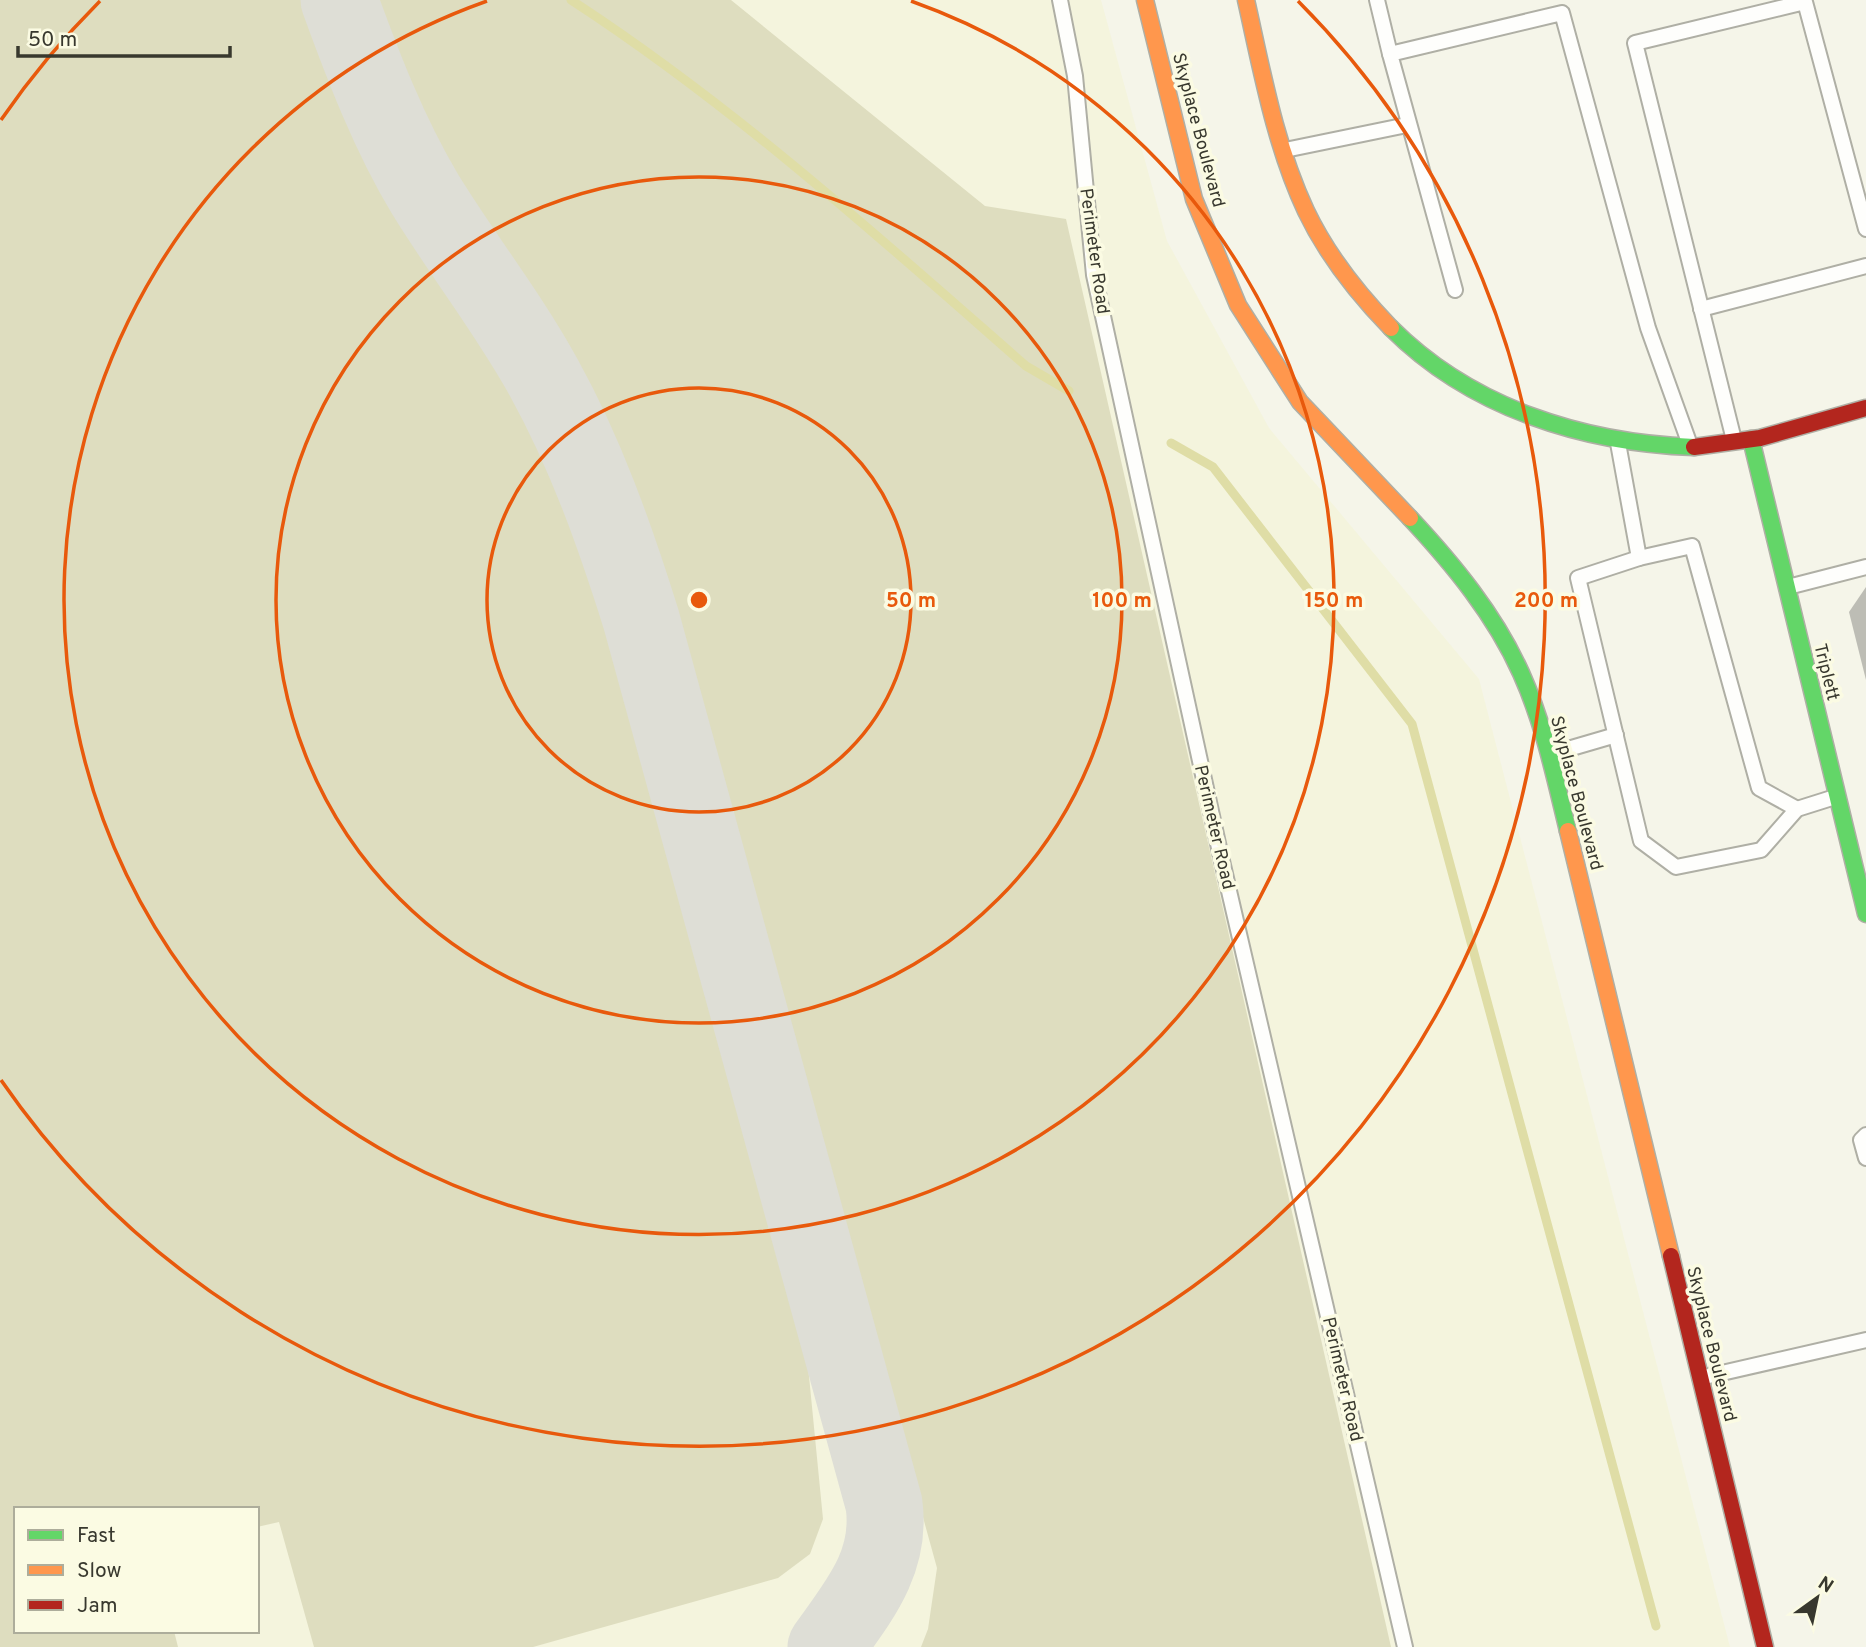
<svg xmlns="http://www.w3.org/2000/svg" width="1866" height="1647" viewBox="0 0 1866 1647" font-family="Overpass,sans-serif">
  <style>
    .built { fill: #f4f4dd; fill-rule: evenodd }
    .green { fill: #deddbf }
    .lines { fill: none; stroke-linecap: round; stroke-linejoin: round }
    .stream { stroke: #dfdda6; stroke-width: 9 }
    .taxiway { stroke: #deded6; stroke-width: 77 }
    .lane-casing { stroke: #afafa5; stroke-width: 18 }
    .fast-casing { stroke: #afafa5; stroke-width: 19 }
    .slow-casing { stroke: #afafa5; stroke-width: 19 }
    .jam-casing { stroke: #afafa5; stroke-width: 19 }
    .lane { stroke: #fefefc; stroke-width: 14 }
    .fast { stroke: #63d668; stroke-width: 16 }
    .slow { stroke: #ff974d; stroke-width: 16 }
    .jam { stroke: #b3261e; stroke-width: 16 }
    .wall { fill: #bdbdb5 }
    .ring { fill: none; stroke: #e8590c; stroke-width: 3.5 }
    .labels { text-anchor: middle; stroke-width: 7; stroke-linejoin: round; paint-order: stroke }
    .street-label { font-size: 18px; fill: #38382e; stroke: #fbfbe3 }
    .centre { fill: #e8590c; stroke: #fbfbe3; stroke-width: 3.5 }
    .ring-label { font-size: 21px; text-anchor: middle; font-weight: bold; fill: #e8590c; stroke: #fbfbe3; stroke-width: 7; stroke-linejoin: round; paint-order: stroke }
  </style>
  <rect width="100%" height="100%" fill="#f5f5e9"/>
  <path class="built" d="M 0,0 L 1101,0 L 1167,241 L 1269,428 L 1479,679 L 1730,1647 L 0,1647 ZM 16,1509 L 257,1509 L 257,1631 L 16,1631 Z"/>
  <g class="green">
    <polygon points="0,0 302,0 341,97 412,240 538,432 585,549 808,1366 823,1519 810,1554 778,1578 533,1647 314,1647 279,1522 257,1527 257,1509 16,1509 16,1631 174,1631 178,1647 0,1647"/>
    <polygon points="372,0 731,0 985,206 1066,219 1391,1647 921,1647 928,1629 937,1568 657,554 592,390 487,238 412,108"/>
  </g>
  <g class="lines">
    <g class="stream">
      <path d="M 571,0 C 734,106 880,238 1026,366 L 1069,391"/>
      <polyline points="1171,443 1213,467 1412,724 1656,1626"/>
    </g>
    <path class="taxiway" d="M 339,0 C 363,66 389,134 425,194 C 463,256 509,314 544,378 C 586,454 615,536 641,619 L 884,1504 C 892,1563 858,1602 826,1647"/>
    <defs>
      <g id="lane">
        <polyline points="1060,0 1075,76 1094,275 1219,848 1405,1647"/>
        <polyline points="1377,0 1390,54"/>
        <polyline points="1285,150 1407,125"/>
        <polyline points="1455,290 1390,54 1562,13 1648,328 1690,445"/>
        <polyline points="1701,309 1866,266"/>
        <polyline points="1734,440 1635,43 1805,2 1866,229"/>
        <polyline points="1618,443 1639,558 1578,578 1641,841 1676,867 1761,850 1797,809 1835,797"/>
        <polyline points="1639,558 1692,546 1759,788 1797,809"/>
        <polyline points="1788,587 1866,567"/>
        <polyline points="1551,754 1616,735"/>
        <polyline points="1866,1135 1861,1140 1866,1158"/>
        <polyline points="1700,1378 1866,1340"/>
      </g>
      <g id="fast">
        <path d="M 1391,328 C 1471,408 1583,443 1694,447"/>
        <polyline points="1751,439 1866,914"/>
        <path d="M 1410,518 C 1453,564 1495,615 1521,673 C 1544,724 1555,778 1568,831"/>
      </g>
      <g id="slow">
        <polyline points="1145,0 1194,199 1238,305 1300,402 1410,518"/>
        <path d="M 1246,0 C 1262,71 1275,145 1306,211 C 1326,253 1359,295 1391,328"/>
        <polyline points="1568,831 1671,1256"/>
      </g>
      <g id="jam">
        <polyline points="1694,447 1760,438 1866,408"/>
        <polyline points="1671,1256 1765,1647"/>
      </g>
    </defs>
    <use href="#lane" class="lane-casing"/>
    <use href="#fast" class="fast-casing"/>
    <use href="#slow" class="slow-casing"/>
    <use href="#jam" class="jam-casing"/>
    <use href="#lane" class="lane"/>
    <use href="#fast" class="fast"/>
    <use href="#slow" class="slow"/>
    <use href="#jam" class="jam"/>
  </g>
  <polygon class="wall" points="1866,587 1866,680 1849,612"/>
  <g class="ring">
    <circle cx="699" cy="600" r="212"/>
    <circle cx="699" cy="600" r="423"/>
    <path d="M911 1A635 635 0 1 1 487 1"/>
    <path d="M1 120A847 847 0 0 1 100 1M1298 1A847 847 0 1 1 1 1080"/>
  </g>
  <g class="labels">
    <g class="street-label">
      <text transform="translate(1199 130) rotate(75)" y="6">Skyplace Boulevard</text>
      <text transform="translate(1095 251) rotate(82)" y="6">Perimeter Road</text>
      <text transform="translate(1827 672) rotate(76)" y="6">Triplett</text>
      <text transform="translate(1577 793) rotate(75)" y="6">Skyplace Boulevard</text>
      <text transform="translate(1215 827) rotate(77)" y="6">Perimeter Road</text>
      <text transform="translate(1712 1344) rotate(76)" y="6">Skyplace Boulevard</text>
      <text transform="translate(1343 1379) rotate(77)" y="6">Perimeter Road</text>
    </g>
  </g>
  <circle cx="699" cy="600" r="10" class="centre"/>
  <g class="ring-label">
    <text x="911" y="607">50 m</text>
    <text x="1122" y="607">100 m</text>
    <text x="1334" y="607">150 m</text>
    <text x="1546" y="607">200 m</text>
  </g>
  <rect x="14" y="1507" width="245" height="126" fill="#fbfbe3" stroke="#adad9b" stroke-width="2"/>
  <rect x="28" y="1530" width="35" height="10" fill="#63d668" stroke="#adad9b" stroke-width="2"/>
  <text x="77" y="1542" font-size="21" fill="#38382e">Fast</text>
  <rect x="28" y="1565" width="35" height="10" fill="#ff974d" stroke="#adad9b" stroke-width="2"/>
  <text x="77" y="1577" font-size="21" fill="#38382e">Slow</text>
  <rect x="28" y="1600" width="35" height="10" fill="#b3261e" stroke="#adad9b" stroke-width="2"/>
  <text x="77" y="1612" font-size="21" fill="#38382e">Jam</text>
  <g transform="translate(1817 1598) rotate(33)" stroke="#fbfbe3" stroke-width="5" paint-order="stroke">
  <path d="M0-5L12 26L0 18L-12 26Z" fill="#38382e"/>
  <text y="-10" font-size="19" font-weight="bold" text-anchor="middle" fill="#38382e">N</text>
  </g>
  <path d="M18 46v10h212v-10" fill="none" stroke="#38382e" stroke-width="3.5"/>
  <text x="28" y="46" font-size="21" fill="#38382e" stroke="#fbfbe3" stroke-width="5" paint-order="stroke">50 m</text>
</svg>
